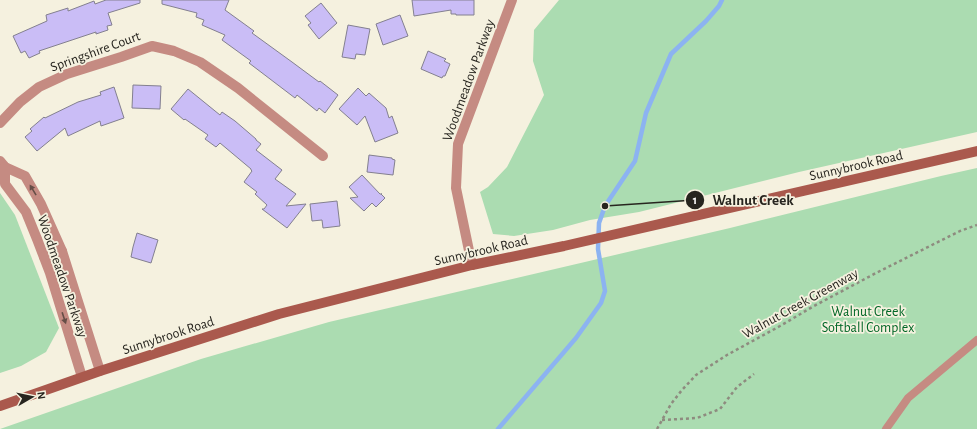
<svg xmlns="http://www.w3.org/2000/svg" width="977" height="429" viewBox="0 0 977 429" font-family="'Alegreya Sans',sans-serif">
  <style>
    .green { fill: #abdcb1 }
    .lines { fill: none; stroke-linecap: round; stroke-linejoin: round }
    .stream { stroke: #8cb3f1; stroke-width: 4.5 }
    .building { fill: #cabdf6; stroke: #83808f }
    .path { stroke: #8e8b7f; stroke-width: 2.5; stroke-dasharray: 3 3; stroke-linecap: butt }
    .service { stroke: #c58b82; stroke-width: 8 }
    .minor { stroke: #c58b82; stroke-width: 10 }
    .secondary { stroke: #aa594d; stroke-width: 10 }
    .oneway { fill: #664e47 }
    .labels { text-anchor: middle; stroke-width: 3.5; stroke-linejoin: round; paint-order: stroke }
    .street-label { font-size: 14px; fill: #27251f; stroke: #f5f1df }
    .park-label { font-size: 14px; fill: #006726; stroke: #f5f1df }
    .leader { fill: none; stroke: #27251f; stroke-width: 1.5 }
    .callout-dot { fill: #27251f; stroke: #f5f1df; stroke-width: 1.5 }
    .mark-label { font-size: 12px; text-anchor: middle; font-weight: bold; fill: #fff }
    .callout-label { font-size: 15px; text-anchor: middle; font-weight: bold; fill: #27251f; stroke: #f5f1df; stroke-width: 3.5; stroke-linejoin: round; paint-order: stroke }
  </style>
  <rect width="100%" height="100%" fill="#f5f1df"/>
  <g class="green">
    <polygon points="559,0 977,0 977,132 799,172 639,212 590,220 553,230 514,236 493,234 480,192 488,187 507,167 544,95 533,61 534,30"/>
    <polygon points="977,168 977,429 0,429 201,359 329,322 730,228 941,176"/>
    <polygon points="0,193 15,215 59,328 46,352 21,366 0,373"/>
  </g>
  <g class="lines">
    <polyline class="stream" points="498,429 576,338 601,303 605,291 598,249 599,223 605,206 635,161 646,113 671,54 706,21 719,6 722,0"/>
  </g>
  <g class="building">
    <polygon points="106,0 140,0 140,3 108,13 112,25 107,26 108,30 96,34 96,32 39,51 40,53 29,58 25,51 21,53 13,36 47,21 46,15 68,8 68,11 94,1 95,4"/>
    <polygon points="162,0 229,0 225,10 254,31 252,33 292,62 319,82 320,81 338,95 325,113 319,108 317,111 297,95 295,98 249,63 251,61 222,40 225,35 202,25 204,20 196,17 197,13 162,4"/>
    <polygon points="412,0 474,0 474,15 456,15 456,14 451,14 451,10 414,16"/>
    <polygon points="321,3 337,23 319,39 308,25 311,23 305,16"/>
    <polygon points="400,15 408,36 383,45 376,24"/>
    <polygon points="348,25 370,29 365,55 356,54 355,59 342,57"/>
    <polygon points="428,51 446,59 444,61 450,64 445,76 443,76 442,78 421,69"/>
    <polygon points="133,85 161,86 160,109 132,108"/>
    <polygon points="114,87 124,118 101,126 100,121 68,136 65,128 37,151 25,137 32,131 30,129 44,117 45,118 78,102 101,95 100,92"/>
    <polygon points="358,88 366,96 369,93 386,108 389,118 392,116 398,133 375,142 365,116 357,125 339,109"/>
    <polygon points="188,89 220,115 222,112 235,121 256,139 256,140 261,144 256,150 282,170 275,179 296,194 286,206 306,204 287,228 262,209 264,209 267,205 255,194 257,192 244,182 252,171 251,170 251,169 220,143 216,147 205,139 208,135 185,119 184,120 171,109"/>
    <polygon points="369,155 392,158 392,159 395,160 393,175 367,172"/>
    <polygon points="362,175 380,194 382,194 381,194 385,198 376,207 372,203 364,211 350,198 358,197 349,187"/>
    <polygon points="337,201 340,226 323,228 322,220 312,221 310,204"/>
    <polygon points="137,233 158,240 151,263 131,257 133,247"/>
  </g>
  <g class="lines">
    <g class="path">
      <polyline points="662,420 697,418 720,409 737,387 754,374"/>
      <polyline points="657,429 671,404 682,390 696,375 727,355 780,326 814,306 876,273 960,231 977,225"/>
    </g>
    <polyline class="service" points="886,429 908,398 977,340"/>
    <g class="minor">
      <polyline points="0,123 20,102 39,87 67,74 121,57 152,46 174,51 200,62 238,88 323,156"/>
      <polyline points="0,161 5,167 25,176 41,204 62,251 100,371"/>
      <polyline points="5,167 5,184 26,212 37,239 50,273 82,377"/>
      <polyline points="44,257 62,251"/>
      <polyline points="472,265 456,188 458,144 512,0"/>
    </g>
    <polyline class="secondary" points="0,406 100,371 279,314 472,265 564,246 977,151"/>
  </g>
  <defs><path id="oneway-solid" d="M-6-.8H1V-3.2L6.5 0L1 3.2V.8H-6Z"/></defs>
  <g class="oneway">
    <use href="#oneway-solid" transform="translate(33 190) rotate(-121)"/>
    <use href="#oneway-solid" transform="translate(64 318) rotate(72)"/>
  </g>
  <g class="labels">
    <g class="street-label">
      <text transform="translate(95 51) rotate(-20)" y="5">Springshire Court</text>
      <text transform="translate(468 80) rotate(-70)" y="5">Woodmeadow Parkway</text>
      <text transform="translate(856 165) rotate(-13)" y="5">Sunnybrook Road</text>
      <text transform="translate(481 250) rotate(-13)" y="5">Sunnybrook Road</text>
      <text transform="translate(63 276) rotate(71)" y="5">Woodmeadow Parkway</text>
      <text transform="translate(800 303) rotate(-29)" y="5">Walnut Creek Greenway</text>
      <text transform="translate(168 335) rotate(-18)" y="5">Sunnybrook Road</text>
    </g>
    <g class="park-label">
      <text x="868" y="316">Walnut Creek<tspan x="868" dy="16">Softball Complex</tspan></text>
    </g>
  </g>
  <path class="leader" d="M605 206L695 200"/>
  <g class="callout-dot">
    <circle cx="605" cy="206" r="4"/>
    <circle cx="695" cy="200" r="10"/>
  </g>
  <g class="mark-label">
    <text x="695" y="204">1</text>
  </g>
  <g class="callout-label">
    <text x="753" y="205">Walnut Creek</text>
  </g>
  <g transform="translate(32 397) rotate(81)" stroke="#f5f1df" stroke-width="3" paint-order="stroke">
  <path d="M0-3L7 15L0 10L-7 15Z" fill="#27251f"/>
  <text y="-6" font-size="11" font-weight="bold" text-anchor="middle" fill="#27251f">N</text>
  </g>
</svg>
